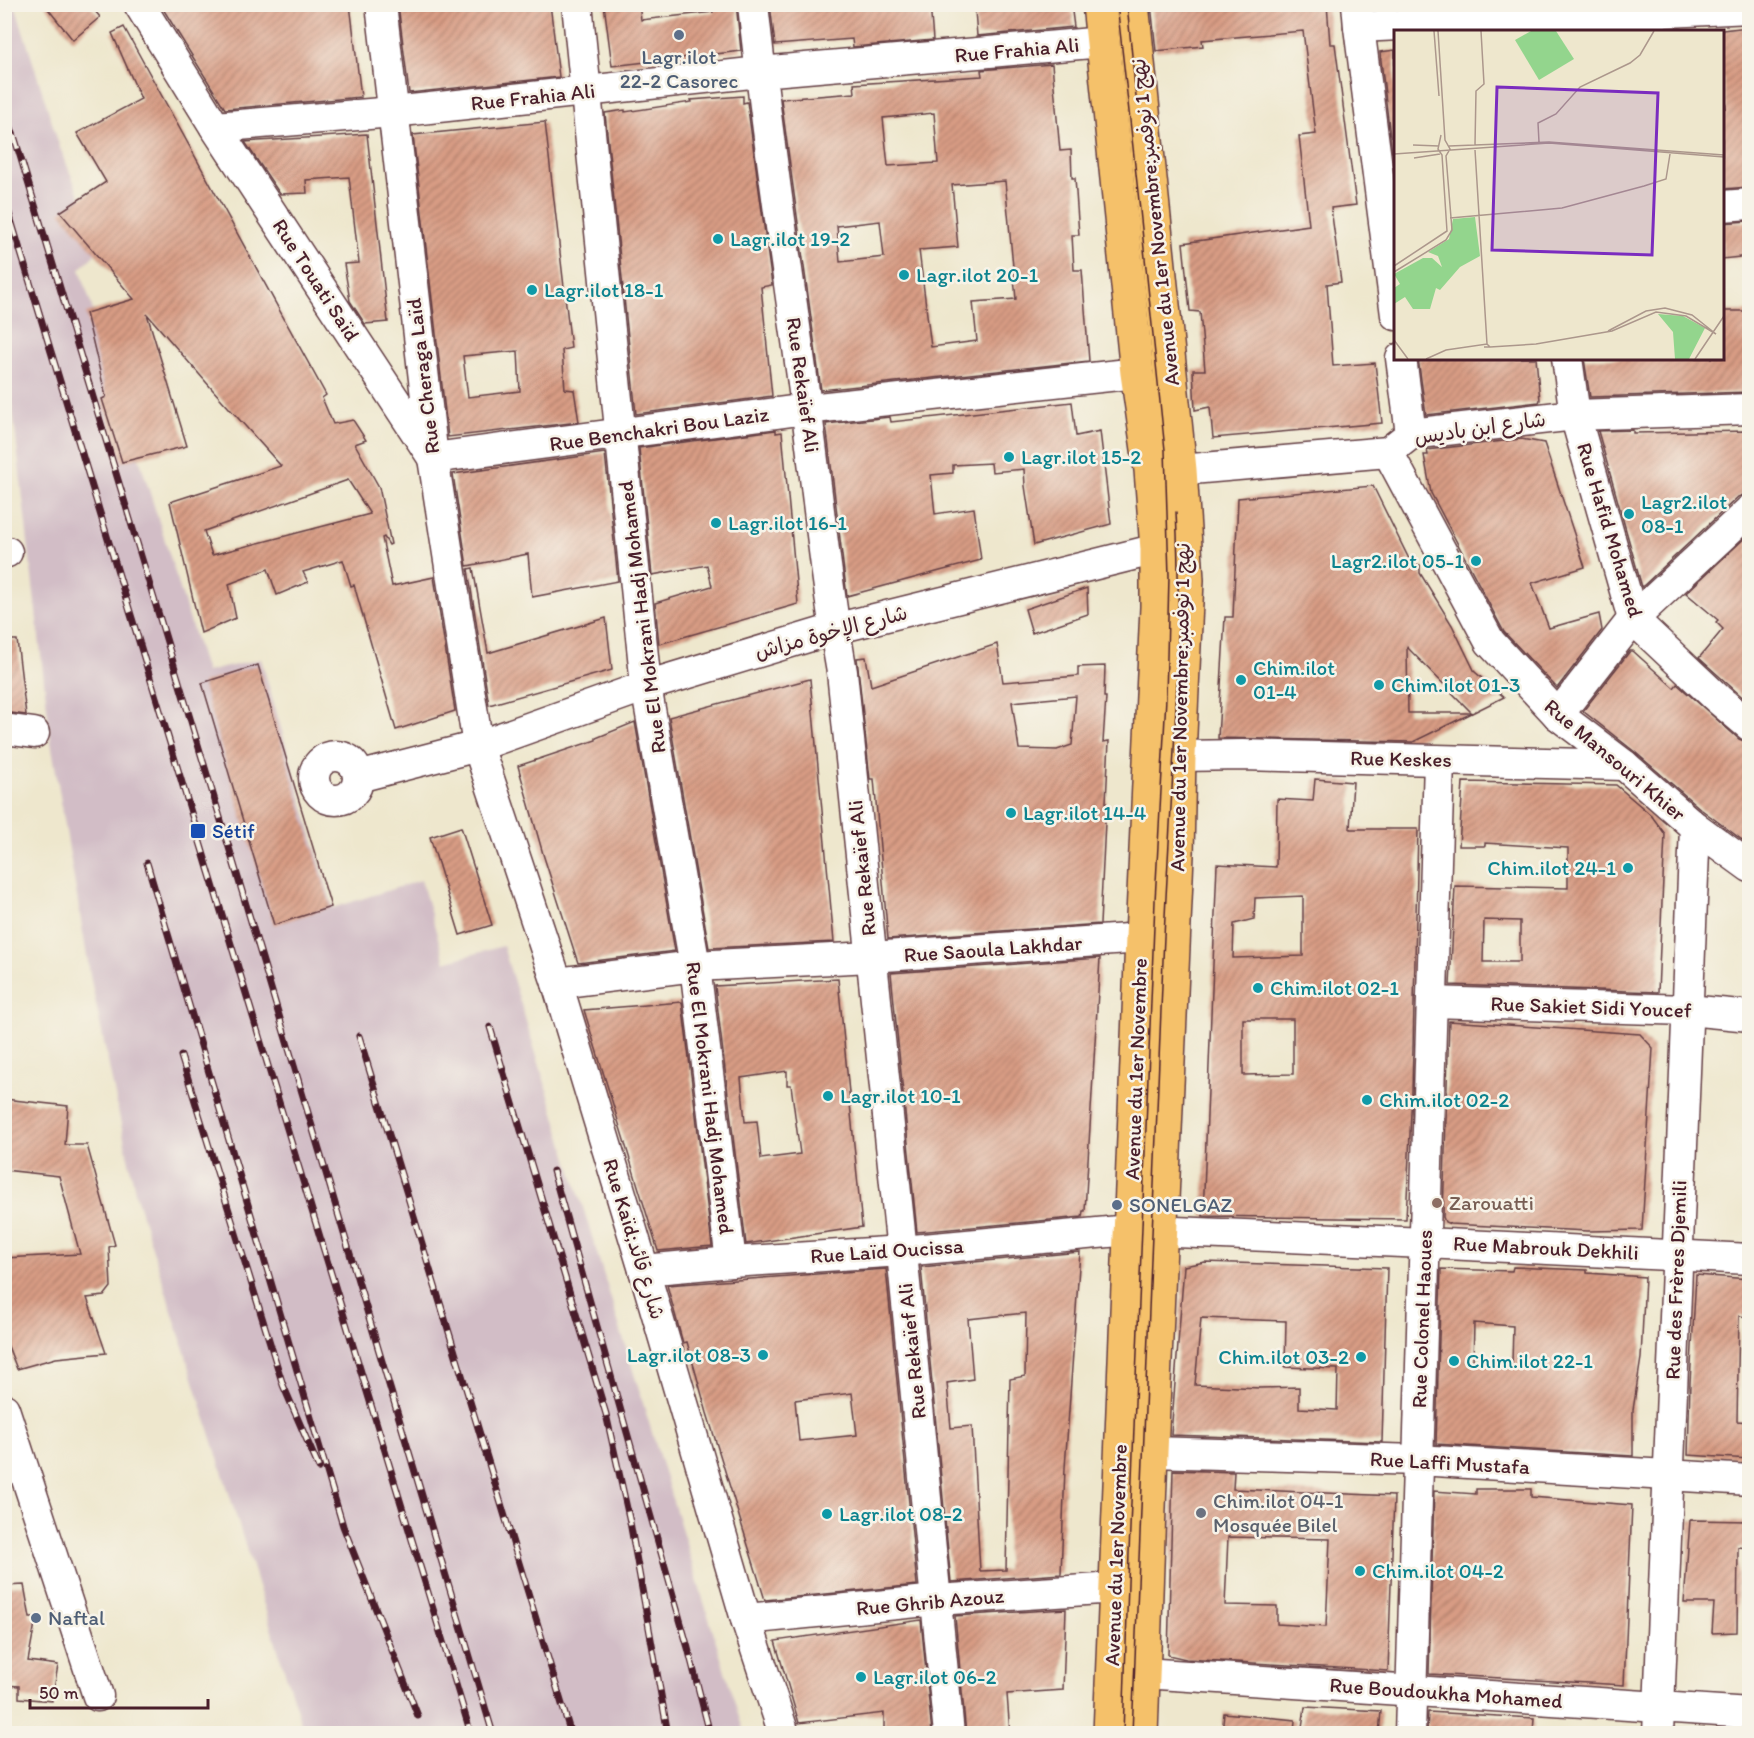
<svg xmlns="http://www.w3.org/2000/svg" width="1754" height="1738" viewBox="0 0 1754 1738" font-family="Itim,'Playpen Sans Arabic',sans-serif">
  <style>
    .industrial { fill: #d2bdc6 }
    .building { fill: url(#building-hatch); fill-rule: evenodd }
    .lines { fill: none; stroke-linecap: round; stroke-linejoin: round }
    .minor-casing { stroke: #633d43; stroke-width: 33 }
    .major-casing { stroke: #633d43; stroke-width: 36 }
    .minor { stroke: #fff; stroke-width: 30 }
    .major { stroke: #f5c16b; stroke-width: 33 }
    .tram { stroke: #4a1f2b; stroke-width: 1.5 }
    .rail-casing { stroke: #4a1f2b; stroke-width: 7 }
    .rail { stroke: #f7f3e8; stroke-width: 4.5; stroke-dasharray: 14; stroke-linecap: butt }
    .service-dot { fill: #5c6f8a; stroke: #f7f3e8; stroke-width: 2 }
    .culture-dot { fill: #0f9aa8; stroke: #f7f3e8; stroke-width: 2 }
    .transit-dot { fill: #1a4fb4; stroke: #f7f3e8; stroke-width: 2 }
    .education-dot { fill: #8d6e63; stroke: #f7f3e8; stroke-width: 2 }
    .worship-dot { fill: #6b7280; stroke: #f7f3e8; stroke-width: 2 }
    .labels { text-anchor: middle; stroke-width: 5; stroke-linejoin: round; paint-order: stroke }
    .street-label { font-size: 21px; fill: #4a1f2b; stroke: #f7f3e8 }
    .service-label { font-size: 21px; fill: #4e5e75; stroke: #f7f3e8; text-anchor: start }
    .culture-label { font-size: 21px; fill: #0d838f; stroke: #f7f3e8; text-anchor: start }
    .transit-label { font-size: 21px; fill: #164399; stroke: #f7f3e8; text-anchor: start }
    .education-label { font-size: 21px; fill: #785e54; stroke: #f7f3e8; text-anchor: start }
    .worship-label { font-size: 21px; fill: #5b616d; stroke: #f7f3e8; text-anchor: start }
    .inset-road { fill: none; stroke: #ac978c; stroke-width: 1.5 }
    .view { fill: #7b2cbf; fill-opacity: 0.15; stroke: #7b2cbf; stroke-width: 3 }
    .inset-edge { fill: none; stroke: #4a1f2b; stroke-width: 3 }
  </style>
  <defs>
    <pattern id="building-hatch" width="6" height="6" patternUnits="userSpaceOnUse" patternTransform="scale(1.5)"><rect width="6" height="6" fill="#d89c84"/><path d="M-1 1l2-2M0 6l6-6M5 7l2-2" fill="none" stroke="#b17f6c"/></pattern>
  </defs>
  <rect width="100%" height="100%" fill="#f7f3e8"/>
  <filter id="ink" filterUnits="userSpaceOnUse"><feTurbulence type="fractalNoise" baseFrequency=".0167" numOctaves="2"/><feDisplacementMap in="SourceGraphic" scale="12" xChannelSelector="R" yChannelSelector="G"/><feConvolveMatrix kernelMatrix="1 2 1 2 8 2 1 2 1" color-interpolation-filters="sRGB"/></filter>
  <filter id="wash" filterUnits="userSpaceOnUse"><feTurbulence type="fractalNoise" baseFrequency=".008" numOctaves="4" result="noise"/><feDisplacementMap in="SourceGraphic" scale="24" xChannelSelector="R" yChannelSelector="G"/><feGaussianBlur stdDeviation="1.35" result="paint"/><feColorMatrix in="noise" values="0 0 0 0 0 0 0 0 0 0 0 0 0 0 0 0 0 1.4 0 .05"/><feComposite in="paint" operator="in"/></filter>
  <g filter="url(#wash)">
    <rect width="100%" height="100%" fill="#eee7cd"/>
    <polygon class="industrial" points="4,5 15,5 60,148 101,248 80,269 206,672 261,659 333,908 421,880 445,962 503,946 744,1733 304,1733 136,1196 91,980 51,742 5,342"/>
    <g id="blocks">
      <g class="building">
        <polygon points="44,4 89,4 100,17 73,40"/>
        <polygon points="160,4 350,4 361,97 225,109"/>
        <polygon points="398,4 550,4 559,77 409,93"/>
        <polygon points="604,4 639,4 641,20 713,12 712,4 736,4 741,51 612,66"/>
        <polygon points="770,4 930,4 933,40 853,47 852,39 775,45"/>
        <polygon points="1007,4 1071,4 1074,27 977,36 975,10 1007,7"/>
        <polygon points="1151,4 1327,4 1330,44 1335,44 1356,205 1331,208 1341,282 1327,284 1333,366 1375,363 1382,423 1213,438 1210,407 1195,410 1193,370 1205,370 1200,312 1190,311 1183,243 1309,225 1299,136 1316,134 1303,31 1202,40 1203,46 1156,51"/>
        <path d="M 124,27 L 326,395 L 322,398 L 333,424 L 353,420 L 366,440 L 355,444 L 379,487 L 391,544 L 389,545 L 384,537 L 382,538 L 392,586 L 434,577 L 455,711 L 396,730 L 354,585 L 351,586 L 343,560 L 303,572 L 308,582 L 277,595 L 268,569 L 229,584 L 236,618 L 201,633 L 170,502 L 281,466 L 212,389 L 147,314 L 187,446 L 122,462 L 102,399 L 106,397 L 86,313 L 134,299 L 60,212 L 106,182 L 77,133 L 141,99 L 112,33 ZM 348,480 L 370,514 L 212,555 L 204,531 Z"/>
        <polygon points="1749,27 1749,187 1722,189 1722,109 1726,108 1722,72 1722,30"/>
        <polygon points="1395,50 1395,152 1392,152 1380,52"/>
        <path d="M 1052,64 L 1060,151 L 1071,150 L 1072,178 L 1075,178 L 1079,235 L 1072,235 L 1074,270 L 1082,270 L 1089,361 L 821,390 L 781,99 L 855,93 L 854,84 L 982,76 L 981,70 ZM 934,113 L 938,163 L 888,166 L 883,118 ZM 1005,181 L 1016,299 L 973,302 L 977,341 L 931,347 L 919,250 L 958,247 L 952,185 ZM 880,221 L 884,257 L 840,262 L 837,226 Z"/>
        <polygon points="743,96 743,103 747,102 772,285 761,287 772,396 636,414 605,113 625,110 625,112 692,102 691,100"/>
        <path d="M 545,122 L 571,348 L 562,350 L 565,389 L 574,390 L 579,422 L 448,437 L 413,135 ZM 518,351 L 520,391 L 468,397 L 463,356 Z"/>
        <polygon points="367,134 388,322 365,324 350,301 344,264 359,263 349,177 306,180 307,193 280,194 245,142"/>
        <polygon points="1749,221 1749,256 1722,259 1722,223"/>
        <polygon points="1722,311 1749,311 1749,392 1590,397 1584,358 1722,358"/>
        <polygon points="1418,358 1536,358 1540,400 1539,402 1426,415"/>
        <polygon points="1072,402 1076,436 1100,431 1111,524 1034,545 1025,486 1024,469 992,472 991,463 953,465 953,473 931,475 935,514 974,508 981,560 847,596 826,424 890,417 891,422"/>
        <polygon points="776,430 776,433 782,432 798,604 659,644 655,603 712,586 707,565 652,575 639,448"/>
        <polygon points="1633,430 1633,433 1749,431 1749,493 1738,497 1642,587 1598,431"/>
        <polygon points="1521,439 1544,443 1585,567 1532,583 1549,628 1599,614 1602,630 1557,688 1504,632 1431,493 1424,455 1428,455 1427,450"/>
        <polygon points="605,453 618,581 532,597 528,554 467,566 453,474"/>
        <polygon points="1373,486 1412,565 1420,565 1420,573 1452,625 1475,672 1504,697 1472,713 1407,647 1408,713 1472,713 1413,742 1218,738 1225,617 1233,617 1238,498"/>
        <polygon points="1749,534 1749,703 1699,658 1723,629 1716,622 1718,620 1686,593"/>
        <polygon points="473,568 488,653 606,618 612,670 489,705 468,569"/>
        <polygon points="1087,588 1088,614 1032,633 1025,609"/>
        <polygon points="4,640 17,640 26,715 4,712"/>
        <path d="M 997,644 L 1003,682 L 1078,676 L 1078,667 L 1105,666 L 1104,697 L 1106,697 L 1103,742 L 1109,741 L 1100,924 L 888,939 L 874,779 L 870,779 L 857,658 L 866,657 L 871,686 ZM 1076,696 L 1072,745 L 1057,750 L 1019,749 L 1012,702 Z"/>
        <polygon points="1630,651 1633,651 1674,688 1677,684 1739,739 1749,743 1749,845 1702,810 1635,752 1583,711"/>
        <polygon points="258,665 331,907 274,925 202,683"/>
        <polygon points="810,679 834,942 709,948 669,717"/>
        <polygon points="635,722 675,951 578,963 543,854 518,766 596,740 596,738"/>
        <path d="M 1315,779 L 1353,782 L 1350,829 L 1418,829 L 1412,1091 L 1406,1219 L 1203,1216 L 1217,864 L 1276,867 L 1277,799 L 1313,801 ZM 1303,896 L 1303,956 L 1233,958 L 1234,924 L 1254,919 L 1255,898 ZM 1243,1019 L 1293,1019 L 1293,1074 L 1243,1075 Z"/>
        <path d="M 1463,782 L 1616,785 L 1651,815 L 1665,834 L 1658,992 L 1450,985 L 1455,886 L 1568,888 L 1568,848 L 1485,843 L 1485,846 L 1459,846 ZM 1484,920 L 1520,921 L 1520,962 L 1483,962 Z"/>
        <polygon points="461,827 492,925 460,935 430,837"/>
        <polygon points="1100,958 1085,1211 1083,1211 1082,1217 917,1232 891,973"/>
        <path d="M 838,979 L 862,1227 L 746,1244 L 715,986 ZM 787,1071 L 787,1085 L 791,1085 L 800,1154 L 761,1159 L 757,1121 L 745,1122 L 741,1078 Z"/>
        <polygon points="682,1002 712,1246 658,1251 584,1010"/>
        <polygon points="1449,1021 1640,1034 1653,1048 1642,1230 1588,1231 1450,1224 1445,1222 1443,1217"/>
        <polygon points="4,1099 68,1106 65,1145 87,1145 115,1245 109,1247 111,1287 104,1296 87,1298 106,1353 56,1358 17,1369 4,1336 4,1258 80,1254 59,1176 4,1170"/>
        <path d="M 1080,1252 L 1065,1468 L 1061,1574 L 951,1582 L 921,1267 ZM 1026,1313 L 1025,1376 L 1010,1379 L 1006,1570 L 980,1571 L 972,1426 L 951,1428 L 947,1383 L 973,1379 L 968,1319 Z"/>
        <path d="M 1205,1262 L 1387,1268 L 1382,1442 L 1171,1435 L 1184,1266 ZM 1201,1318 L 1286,1321 L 1285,1367 L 1338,1369 L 1337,1410 L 1299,1408 L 1299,1387 L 1260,1388 L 1195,1385 Z"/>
        <path d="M 1513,1267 L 1587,1270 L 1587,1273 L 1645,1277 L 1641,1358 L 1633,1410 L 1633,1456 L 1436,1444 L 1441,1269 L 1512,1271 ZM 1474,1323 L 1513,1326 L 1512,1364 L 1473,1363 Z"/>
        <path d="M 886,1269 L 917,1585 L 765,1600 L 707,1413 L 687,1342 L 683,1343 L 667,1285 ZM 852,1393 L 857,1435 L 799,1441 L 795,1400 Z"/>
        <polygon points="1696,1275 1749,1279 1749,1317 1739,1316 1737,1421 1749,1422 1749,1459 1688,1455 1690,1383"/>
        <path d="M 1173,1470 L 1234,1472 L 1233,1489 L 1394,1496 L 1388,1671 L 1186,1659 L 1168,1655 ZM 1228,1537 L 1330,1539 L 1326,1627 L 1277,1624 L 1277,1606 L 1225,1605 Z"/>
        <polygon points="1476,1489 1531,1489 1531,1497 1632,1505 1624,1685 1429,1674 1434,1491 1476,1494"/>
        <polygon points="1690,1520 1749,1521 1749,1548 1738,1547 1737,1632 1712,1633 1714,1603 1684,1603"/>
        <polygon points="24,1585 30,1618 36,1618 28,1661 58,1665 52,1701 19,1698 19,1686 4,1685 4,1586"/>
        <polygon points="1066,1609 1063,1690 1007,1694 1010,1734 966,1734 955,1616"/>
        <polygon points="921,1620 932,1734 884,1734 884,1713 799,1723 775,1641"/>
        <polygon points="1305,1707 1381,1711 1379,1734 1301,1734"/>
        <polygon points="1428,1712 1534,1718 1533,1734 1427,1734"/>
        <polygon points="1224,1713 1295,1720 1294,1734 1222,1734"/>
      </g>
    </g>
  </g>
  <g filter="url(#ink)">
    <use href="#blocks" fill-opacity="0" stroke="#633d43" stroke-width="1.5"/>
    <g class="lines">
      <defs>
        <g id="minor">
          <polyline points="139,4 215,127 433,458 807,409 1137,373"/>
          <polyline points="381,4 433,458 478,746 557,983 644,1270 746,1619 784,1734"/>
          <polyline points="577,4 646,686 695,966 731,1262"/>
          <path d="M 753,4 C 767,139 788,272 806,406 C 818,495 826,584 842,672 L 900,1232 L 949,1734"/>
          <polyline points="1357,4 1359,27 1396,315"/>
          <polyline points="1359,27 1750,8"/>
          <polyline points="215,127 393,112 760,72 1103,42"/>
          <polyline points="1722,206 1750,204"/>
          <polyline points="1401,358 1411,434"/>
          <polyline points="1567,358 1575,415 1633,619 1718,699 1750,726"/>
          <polyline points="1388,452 1490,642 1558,715 1624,765 1695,827 1750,867"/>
          <polyline points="1180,470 1388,452 1411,434 1575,415 1750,409"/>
          <polyline points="4,551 7,552"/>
          <polyline points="1558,715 1633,619 1750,510"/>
          <polyline points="4,729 34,733"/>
          <circle cx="336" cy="778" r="22"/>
          <polyline points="1179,756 1243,755 1624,765"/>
          <polyline points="358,777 478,746 646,686 834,629 1157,549 1177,535"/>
          <polyline points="557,983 695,966 871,957 1142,938"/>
          <polyline points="1432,1002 1688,1010 1750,1016"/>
          <polyline points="644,1270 731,1262 902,1251 1130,1230 1425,1243 1750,1259"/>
          <polyline points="4,1409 98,1696"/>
          <polyline points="1151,1452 1418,1460 1750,1480"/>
          <polyline points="746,1619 937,1600 1115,1588"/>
          <polyline points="1143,1673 1750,1713"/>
          <polyline points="1410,1734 1439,761"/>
          <polyline points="1658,1734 1695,827"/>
        </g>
        <g id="major">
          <polyline points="1099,4 1137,373 1151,470 1157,549 1157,607 1142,938 1110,1734"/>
          <polyline points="1132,4 1180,470 1184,530 1187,580 1179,756 1177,855 1151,1452 1141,1734"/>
        </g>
      </defs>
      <use href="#minor" class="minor-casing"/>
      <use href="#major" class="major-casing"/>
      <use href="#minor" class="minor"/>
      <use href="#major" class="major"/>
      <g class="tram">
        <polyline points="1117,4 1140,210 1165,450 1169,576 1166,698 1155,901 1129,1553 1123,1734"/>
        <polyline points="1127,4 1136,97"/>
        <path d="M 1132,1734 C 1141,1476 1152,1218 1163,960 C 1169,811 1184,661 1176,512"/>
      </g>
      <defs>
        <g id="rail">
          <polyline points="4,109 15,139 222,824 493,1734"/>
          <polyline points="4,197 471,1734"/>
          <polyline points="147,863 343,1526 418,1716"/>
          <polyline points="490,1027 606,1414 630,1522 668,1734"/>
          <polyline points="359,1036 571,1734"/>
          <polyline points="181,1056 283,1385 319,1468"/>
          <polyline points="553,1171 688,1648 710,1734"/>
        </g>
      </defs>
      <use href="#rail" class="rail-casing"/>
      <use href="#rail" class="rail"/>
    </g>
  </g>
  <g class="service-dot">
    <circle cx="679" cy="35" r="6"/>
    <circle cx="1117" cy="1205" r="6"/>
    <circle cx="36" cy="1618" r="6"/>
  </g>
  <g class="culture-dot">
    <circle cx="718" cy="239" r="6"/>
    <circle cx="904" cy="275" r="6"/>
    <circle cx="532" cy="290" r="6"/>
    <circle cx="1009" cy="457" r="6"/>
    <circle cx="1629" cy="514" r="6"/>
    <circle cx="716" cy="523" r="6"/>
    <circle cx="1476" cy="561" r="6"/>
    <circle cx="1241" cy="680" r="6"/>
    <circle cx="1379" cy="685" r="6"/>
    <circle cx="1011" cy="813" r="6"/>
    <circle cx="1628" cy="868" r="6"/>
    <circle cx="1258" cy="988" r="6"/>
    <circle cx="828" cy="1096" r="6"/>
    <circle cx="1367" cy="1100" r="6"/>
    <circle cx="763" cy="1355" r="6"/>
    <circle cx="1361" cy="1357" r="6"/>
    <circle cx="1454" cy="1361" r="6"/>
    <circle cx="827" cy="1514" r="6"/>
    <circle cx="1360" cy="1571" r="6"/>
    <circle cx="861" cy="1677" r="6"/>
  </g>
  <rect class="transit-dot" x="190" y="823" width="16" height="16" rx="3"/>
  <circle class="education-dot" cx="1437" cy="1203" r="6"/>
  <circle class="worship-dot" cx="1201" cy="1513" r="6"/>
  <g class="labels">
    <g class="street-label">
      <text transform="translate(1017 50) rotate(-5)" y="7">Rue Frahia Ali</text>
      <text transform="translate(533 97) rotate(-6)" y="7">Rue Frahia Ali</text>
      <text transform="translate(1155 222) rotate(-96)" y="7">Avenue du 1er Novembre;نهج 1 نوفمبر</text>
      <text transform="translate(316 280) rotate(57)" y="7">Rue Touati Saïd</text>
      <text transform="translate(423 376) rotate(-97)" y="7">Rue Cheraga Laïd</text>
      <text transform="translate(803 385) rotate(82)" y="7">Rue Rekaïef Ali</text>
      <text transform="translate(1480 428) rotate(-8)" y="7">شارع ابن باديس</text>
      <text transform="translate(659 429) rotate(-8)" y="7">Rue Benchakri Bou Laziz</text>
      <text transform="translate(1610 530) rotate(73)" y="7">Rue Hafid Mohamed</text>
      <text transform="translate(642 617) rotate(-97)" y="7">Rue El Mokrani Hadj Mohamed</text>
      <text transform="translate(831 632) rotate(-15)" y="7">شارع الإخوة مزاش</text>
      <text transform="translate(1180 707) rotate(-89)" y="7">Avenue du 1er Novembre;نهج 1 نوفمبر</text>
      <text transform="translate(1401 759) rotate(1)" y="7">Rue Keskes</text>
      <text transform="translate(1615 760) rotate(40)" y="7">Rue Mansouri Khier</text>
      <text transform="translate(862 868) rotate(-96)" y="7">Rue Rekaïef Ali</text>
      <text transform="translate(993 949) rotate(-4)" y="7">Rue Saoula Lakhdar</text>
      <text transform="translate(1591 1007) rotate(2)" y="7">Rue Sakiet Sidi Youcef</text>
      <text transform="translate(1136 1069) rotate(-88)" y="7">Avenue du 1er Novembre</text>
      <text transform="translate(710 1098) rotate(83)" y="7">Rue El Mokrani Hadj Mohamed</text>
      <text transform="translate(634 1239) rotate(73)" y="7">Rue Kaïd;شارع قائد</text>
      <text transform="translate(1546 1248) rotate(3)" y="7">Rue Mabrouk Dekhili</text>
      <text transform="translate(887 1251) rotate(-4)" y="7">Rue Laïd Oucissa</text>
      <text transform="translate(1676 1280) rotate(-88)" y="7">Rue des Frères Djemili</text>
      <text transform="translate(1422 1319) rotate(-88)" y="7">Rue Colonel Haoues</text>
      <text transform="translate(912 1351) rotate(-96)" y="7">Rue Rekaïef Ali</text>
      <text transform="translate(1450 1463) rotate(3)" y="7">Rue Laffi Mustafa</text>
      <text transform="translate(1116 1555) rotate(-88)" y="7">Avenue du 1er Novembre</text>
      <text transform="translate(930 1602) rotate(-5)" y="7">Rue Ghrib Azouz</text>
      <text transform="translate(1446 1693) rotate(4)" y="7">Rue Boudoukha Mohamed</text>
    </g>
    <g class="service-label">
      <text x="679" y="64" text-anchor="middle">Lagr.ilot<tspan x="679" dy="24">22-2 Casorec</tspan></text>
      <text x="1129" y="1212">SONELGAZ</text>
      <text x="48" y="1625">Naftal</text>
    </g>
    <g class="culture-label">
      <text x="730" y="246">Lagr.ilot 19-2</text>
      <text x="916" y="282">Lagr.ilot 20-1</text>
      <text x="544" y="297">Lagr.ilot 18-1</text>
      <text x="1021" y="464">Lagr.ilot 15-2</text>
      <text x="1641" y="509">Lagr2.ilot<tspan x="1641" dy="24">08-1</tspan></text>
      <text x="728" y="530">Lagr.ilot 16-1</text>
      <text x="1464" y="568" text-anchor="end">Lagr2.ilot 05-1</text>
      <text x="1253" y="675">Chim.ilot<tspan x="1253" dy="24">01-4</tspan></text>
      <text x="1391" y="692">Chim.ilot 01-3</text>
      <text x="1023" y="820">Lagr.ilot 14-4</text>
      <text x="1616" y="875" text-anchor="end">Chim.ilot 24-1</text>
      <text x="1270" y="995">Chim.ilot 02-1</text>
      <text x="840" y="1103">Lagr.ilot 10-1</text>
      <text x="1379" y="1107">Chim.ilot 02-2</text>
      <text x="751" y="1362" text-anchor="end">Lagr.ilot 08-3</text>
      <text x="1349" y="1364" text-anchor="end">Chim.ilot 03-2</text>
      <text x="1466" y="1368">Chim.ilot 22-1</text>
      <text x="839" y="1521">Lagr.ilot 08-2</text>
      <text x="1372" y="1578">Chim.ilot 04-2</text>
      <text x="873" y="1684">Lagr.ilot 06-2</text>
    </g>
    <g class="transit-label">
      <text x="212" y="838">Sétif</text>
    </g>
    <g class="education-label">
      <text x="1449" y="1210">Zarouatti</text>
    </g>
    <g class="worship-label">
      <text x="1213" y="1508">Chim.ilot 04-1<tspan x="1213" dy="24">Mosquée Bilel</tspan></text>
    </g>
  </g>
  <g transform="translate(1394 30)">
    <rect width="330" height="330" fill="#eee7cd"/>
    <path d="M 137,1 L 162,1 L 180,29 L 145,50 L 121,10 Z" fill="#93d58d"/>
    <path d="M 264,284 L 289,286 L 311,298 L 295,329 L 281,329 L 279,302 Z" fill="#93d58d"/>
    <path d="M 81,187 L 86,226 L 66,237 L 46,260 L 42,258 L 36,279 L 19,279 L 11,267 L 0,274 L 0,258 L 6,254 L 0,244 L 29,228 L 38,228 L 48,237 L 44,226 L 34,222 L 55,209 L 59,189 Z" fill="#93d58d"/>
    <path class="inset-road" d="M 40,1 L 45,66M 145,112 L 144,93 L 162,84 L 186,57 L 236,33 L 246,25 L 260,1M 19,115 L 45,116M 81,115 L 82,61 L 90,54 L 87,1M 55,116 L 155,112 L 330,125M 81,120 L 93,314M 0,124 L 155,113 L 330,127M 20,128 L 46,124M 56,188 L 168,178 L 250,156 L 272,149 L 276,124M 0,236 L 53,201 L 48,125 L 44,119 L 47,105M 0,242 L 52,210 L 58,200 L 52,126 L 56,119 L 51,110 L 44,1M 0,310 L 14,329M 96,317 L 142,314 L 218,301 L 262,282 L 292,286 L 322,304 L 298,285 L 271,278 L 252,281 L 214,301M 32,329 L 52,320 L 93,314 L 96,317 L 90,317M 301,329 L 330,286"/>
    <path class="view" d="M 103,57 L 264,63 L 258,225 L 98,220 Z"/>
    <rect width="330" height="330" class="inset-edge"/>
  </g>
  <rect width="1754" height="1738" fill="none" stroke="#f7f3e8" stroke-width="24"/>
  <path d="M30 1699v9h178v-9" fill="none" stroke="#4a1f2b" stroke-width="3"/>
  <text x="39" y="1699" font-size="18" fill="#4a1f2b" stroke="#f7f3e8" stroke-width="4.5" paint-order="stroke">50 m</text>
</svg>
